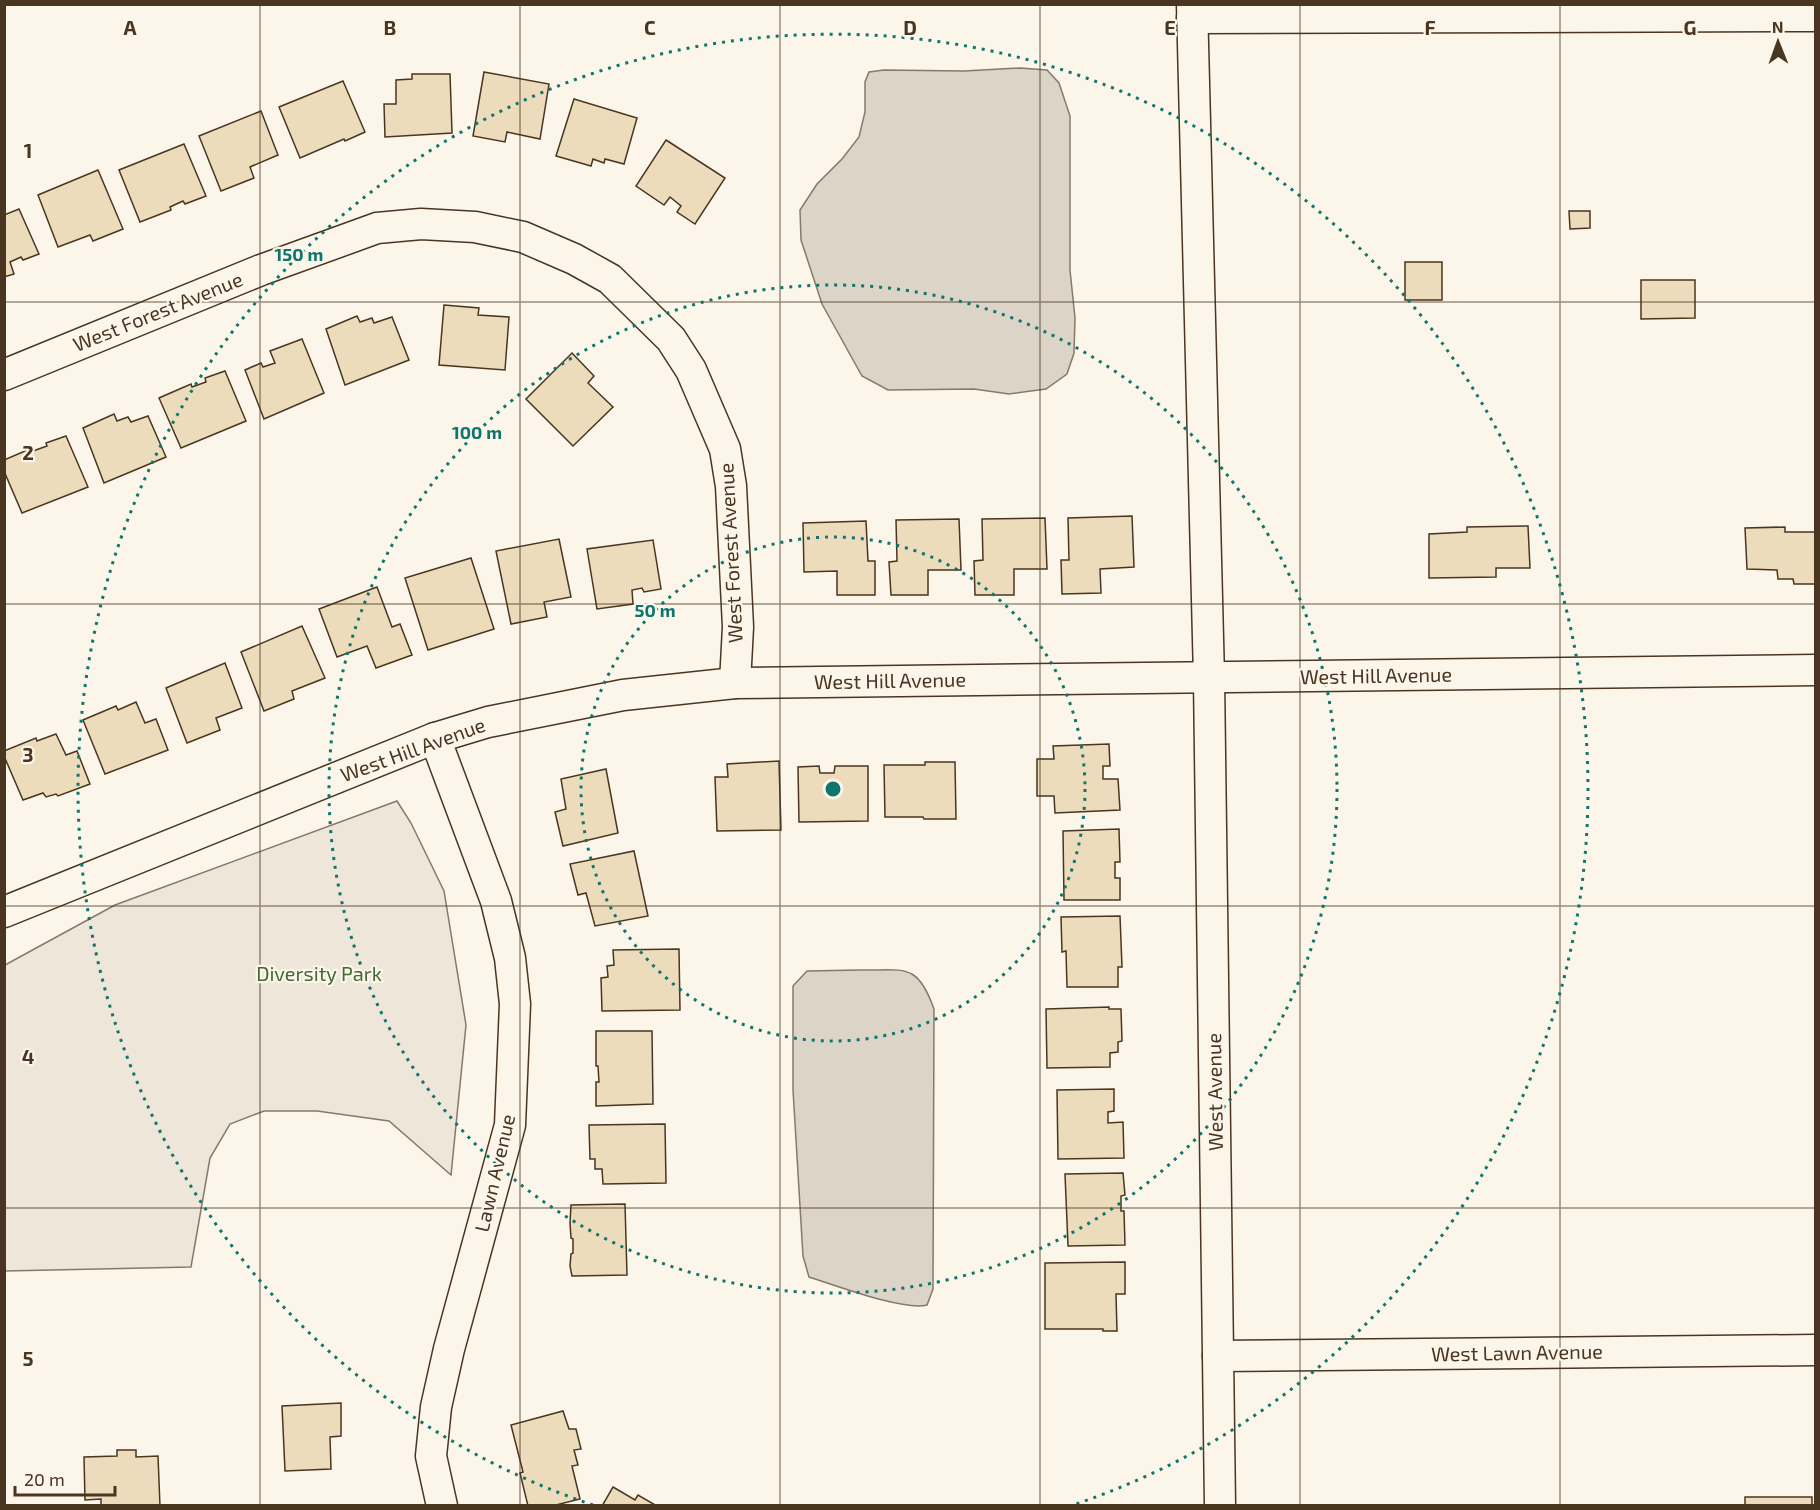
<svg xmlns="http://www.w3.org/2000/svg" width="1820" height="1510" viewBox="0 0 1820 1510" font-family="'Exo 2',sans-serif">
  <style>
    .green { fill: #ede6d9; stroke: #887966; stroke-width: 1.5 }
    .water { fill: #dcd4c6; stroke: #887966; stroke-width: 1.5 }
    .building { fill: #ecdcbc; stroke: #4a3520; stroke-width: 1.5 }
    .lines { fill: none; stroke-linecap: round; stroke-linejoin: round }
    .minor-casing { stroke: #4a3520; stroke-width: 33 }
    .minor { stroke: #fbf6e9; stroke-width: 30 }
    .grid { fill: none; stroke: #4a3520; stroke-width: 1.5; stroke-opacity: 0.55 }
    .ring { fill: none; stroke: #0f766e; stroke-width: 3; stroke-dasharray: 3 6 }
    .labels { text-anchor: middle; stroke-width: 4.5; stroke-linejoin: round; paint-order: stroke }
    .street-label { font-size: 20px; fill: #4a3520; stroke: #fbf6e9 }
    .park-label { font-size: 20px; fill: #436837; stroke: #fbf6e9 }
    .grid-label { font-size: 20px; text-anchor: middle; font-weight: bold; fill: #4a3520; stroke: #fbf6e9; stroke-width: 4.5; stroke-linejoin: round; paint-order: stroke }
    .centre { fill: #0f766e; stroke: #fbf6e9; stroke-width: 3 }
    .ring-label { font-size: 18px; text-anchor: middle; font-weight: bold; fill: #0f766e; stroke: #fbf6e9; stroke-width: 4.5; stroke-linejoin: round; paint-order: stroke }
  </style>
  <rect width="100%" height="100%" fill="#fbf6e9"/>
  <polygon class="green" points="397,801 411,823 444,891 466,1025 451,1175 389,1121 317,1111 264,1111 230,1124 210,1158 191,1267 5,1271 5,965 115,905"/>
  <g class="water">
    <polygon points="1020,68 1047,70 1059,83 1070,116 1070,270 1075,318 1074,353 1067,374 1046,389 1009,394 974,389 888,390 862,376 822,304 801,240 800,210 817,184 842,159 859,137 865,112 865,82 869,72 884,70 964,71"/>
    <path d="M 859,970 C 904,971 917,961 934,1009 L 933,1289 L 927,1305 C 903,1311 835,1285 809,1277 L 803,1256 L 793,1090 L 793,986 L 807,971 Z"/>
  </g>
  <g class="building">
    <polygon points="484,72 549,84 540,139 507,132 505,142 473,136"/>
    <polygon points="412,74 450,74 452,133 385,137 384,104 396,104 396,80 412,79"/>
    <polygon points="343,81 365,132 345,141 344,139 300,158 279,107"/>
    <polygon points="574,99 637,118 624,164 605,159 604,163 593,159 591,166 556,156"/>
    <polygon points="261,111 278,155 250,167 254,178 221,191 199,136"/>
    <polygon points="666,140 725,178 695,224 677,212 681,206 670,197 664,205 636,186"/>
    <polygon points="184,144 206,196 185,204 183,201 170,207 171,210 140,222 119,170"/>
    <polygon points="98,170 123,229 93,241 90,235 58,247 38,195"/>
    <polygon points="19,209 39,254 23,260 21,257 10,262 14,274 4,277 4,215"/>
    <polygon points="1569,211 1590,211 1590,228 1570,229"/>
    <rect x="1405" y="262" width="37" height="38"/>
    <polygon points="1641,280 1695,280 1695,318 1641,319"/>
    <polygon points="444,305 479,308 478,315 509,317 505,370 439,365"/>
    <polygon points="357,316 360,322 372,318 374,323 392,317 409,360 345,385 326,329"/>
    <polygon points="302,339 324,393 264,419 245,370 261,363 263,367 275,363 270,351"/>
    <polygon points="572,353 594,376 588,383 613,407 573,446 526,399"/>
    <polygon points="225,371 246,421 181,448 159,398 191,384 192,387 206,382 205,378"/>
    <polygon points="114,414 117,421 128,417 131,422 148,416 166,457 104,483 83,428"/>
    <polygon points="66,436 88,487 22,513 4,471 4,460 32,448 33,451 47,446 46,443"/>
    <polygon points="1132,516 1134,567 1100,569 1101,593 1062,594 1061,560 1069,560 1068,518"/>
    <polygon points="1045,518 1047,569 1014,569 1014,595 975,595 974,561 983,560 982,519"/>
    <polygon points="959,519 961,570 928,570 928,595 891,595 889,562 897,561 896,520"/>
    <polygon points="866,521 868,561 875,561 875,595 837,595 837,571 804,572 803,523"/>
    <polygon points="1528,526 1530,568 1496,568 1496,577 1429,578 1429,534 1467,532 1467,527"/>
    <polygon points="1785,527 1785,532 1816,532 1815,584 1794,584 1793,579 1778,579 1777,570 1747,569 1745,528"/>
    <polygon points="559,539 571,597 544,602 547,617 511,624 496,551"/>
    <polygon points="653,540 661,589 644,592 642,588 632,590 633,604 597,609 587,549"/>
    <polygon points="471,558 494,629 428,650 405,578"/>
    <polygon points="377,587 392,627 400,624 412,655 376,668 367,646 337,657 319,609"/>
    <polygon points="302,626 325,678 292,691 294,699 264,711 241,652"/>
    <polygon points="225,663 242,708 216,718 220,730 187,743 166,688"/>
    <polygon points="136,702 145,723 156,719 168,750 105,774 83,720 116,706 118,710"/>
    <polygon points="56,734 66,755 77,751 90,784 58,796 56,794 46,797 43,793 23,800 4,756 4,751 36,738 37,741"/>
    <polygon points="1109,744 1110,766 1103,766 1103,779 1118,779 1120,810 1055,813 1054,796 1037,796 1037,759 1054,759 1053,746"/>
    <polygon points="779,761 781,830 717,831 715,777 728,777 727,764"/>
    <polygon points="925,762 955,762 956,819 924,819 923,817 885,817 884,765 925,765"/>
    <polygon points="819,766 820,773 834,773 835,766 868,766 868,821 799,822 798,767"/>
    <polygon points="606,769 618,833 563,846 555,812 566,809 561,779"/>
    <polygon points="1119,829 1120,862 1115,862 1115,878 1120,878 1120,900 1064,900 1063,831"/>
    <polygon points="634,851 648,916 595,926 586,893 578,895 570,864"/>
    <polygon points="1120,916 1122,967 1118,967 1118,987 1067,987 1066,951 1062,952 1061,917"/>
    <polygon points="679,949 680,1010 602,1011 601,978 608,977 607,966 614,965 613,950"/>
    <polygon points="1109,1007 1109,1009 1121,1009 1122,1041 1118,1042 1118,1052 1110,1053 1110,1067 1047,1068 1046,1009"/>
    <polygon points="596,1031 652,1031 653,1104 596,1106 596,1082 599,1082 598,1066 596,1066"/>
    <polygon points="1114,1089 1114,1111 1108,1112 1108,1123 1123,1122 1124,1158 1058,1159 1057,1090"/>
    <polygon points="665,1124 666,1183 603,1184 602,1169 595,1169 595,1159 590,1159 589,1125"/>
    <polygon points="1123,1173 1125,1195 1121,1196 1121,1211 1124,1211 1125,1245 1068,1246 1065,1174"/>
    <polygon points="625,1204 627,1275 572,1276 570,1266 571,1254 573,1253 573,1239 571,1238 570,1223 571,1205"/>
    <polygon points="1125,1262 1125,1294 1116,1294 1117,1331 1103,1331 1103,1329 1045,1329 1045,1263"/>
    <polygon points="341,1403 341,1436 330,1437 331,1469 285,1471 282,1406"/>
    <polygon points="563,1411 569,1429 576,1429 581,1449 574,1450 578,1465 572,1466 580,1499 552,1506 528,1506 520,1473 523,1472 511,1425"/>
    <polygon points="117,1450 136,1450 136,1457 158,1456 160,1506 101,1506 101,1499 85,1500 84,1457 117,1456"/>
    <polygon points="613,1487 635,1500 638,1495 657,1506 602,1506"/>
    <rect x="1745" y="1497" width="67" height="9"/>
  </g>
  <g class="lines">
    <defs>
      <g id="minor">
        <polyline points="1192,4 1209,678 1220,1506"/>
        <polyline points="1192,18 1816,16"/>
        <polyline points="4,375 261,270 377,228 421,224 475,227 523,237 574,259 610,279 671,339 691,370 725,449 731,486 738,627 735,683"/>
        <polyline points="435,738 496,901 510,958 515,1004 510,1125 449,1349 436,1407 431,1456 442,1506"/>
        <polyline points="4,912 435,738 488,722 623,695 735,683 1816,670"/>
        <polyline points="1218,1356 1816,1350"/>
      </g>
    </defs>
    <use href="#minor" class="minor-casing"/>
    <use href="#minor" class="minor"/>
  </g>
  <path class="grid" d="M 260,4 L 260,1506M 520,4 L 520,1506M 780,4 L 780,1506M 1040,4 L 1040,1506M 1300,4 L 1300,1506M 1560,4 L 1560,1506M 4,302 L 1816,302M 4,604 L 1816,604M 4,906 L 1816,906M 4,1208 L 1816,1208"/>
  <g class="ring">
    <circle cx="833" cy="789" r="252"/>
    <circle cx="833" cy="789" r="504"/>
    <path d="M593 1505A755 755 0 1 1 1073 1505"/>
  </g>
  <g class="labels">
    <g class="street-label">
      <text transform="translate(158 312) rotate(-22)" y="7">West Forest Avenue</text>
      <text transform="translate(731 553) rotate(-93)" y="7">West Forest Avenue</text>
      <text transform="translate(1376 676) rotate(-1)" y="7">West Hill Avenue</text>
      <text transform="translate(890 681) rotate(-1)" y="7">West Hill Avenue</text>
      <text transform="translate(413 750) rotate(-20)" y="7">West Hill Avenue</text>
      <text transform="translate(1215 1092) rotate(-91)" y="7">West Avenue</text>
      <text transform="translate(495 1173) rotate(-77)" y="7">Lawn Avenue</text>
      <text transform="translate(1517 1353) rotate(-1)" y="7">West Lawn Avenue</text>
    </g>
    <g class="park-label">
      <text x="319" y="981">Diversity Park</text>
    </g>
  </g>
  <g class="grid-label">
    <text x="130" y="35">A</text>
    <text x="390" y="35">B</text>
    <text x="650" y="35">C</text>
    <text x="910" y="35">D</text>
    <text x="1170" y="35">E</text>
    <text x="1430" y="35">F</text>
    <text x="1690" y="35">G</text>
    <text x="28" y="158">1</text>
    <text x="28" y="460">2</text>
    <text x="28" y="762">3</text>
    <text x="28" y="1064">4</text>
    <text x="28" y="1366">5</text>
  </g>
  <circle cx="833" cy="789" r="9" class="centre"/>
  <g class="ring-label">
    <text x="299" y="261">150 m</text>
    <text x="477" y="439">100 m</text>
    <text x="655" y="617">50 m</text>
  </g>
  <rect width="1820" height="1510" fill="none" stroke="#4a3520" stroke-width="12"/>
  <g transform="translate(1778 42) rotate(359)" stroke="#fbf6e9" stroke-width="4.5" paint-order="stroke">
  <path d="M0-4.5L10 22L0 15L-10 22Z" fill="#4a3520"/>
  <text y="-9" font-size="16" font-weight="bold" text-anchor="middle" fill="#4a3520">N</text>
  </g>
  <path d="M15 1486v9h100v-9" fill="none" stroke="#4a3520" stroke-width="3"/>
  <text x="24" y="1486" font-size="18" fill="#4a3520" stroke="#fbf6e9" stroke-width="4.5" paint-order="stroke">20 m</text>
</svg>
